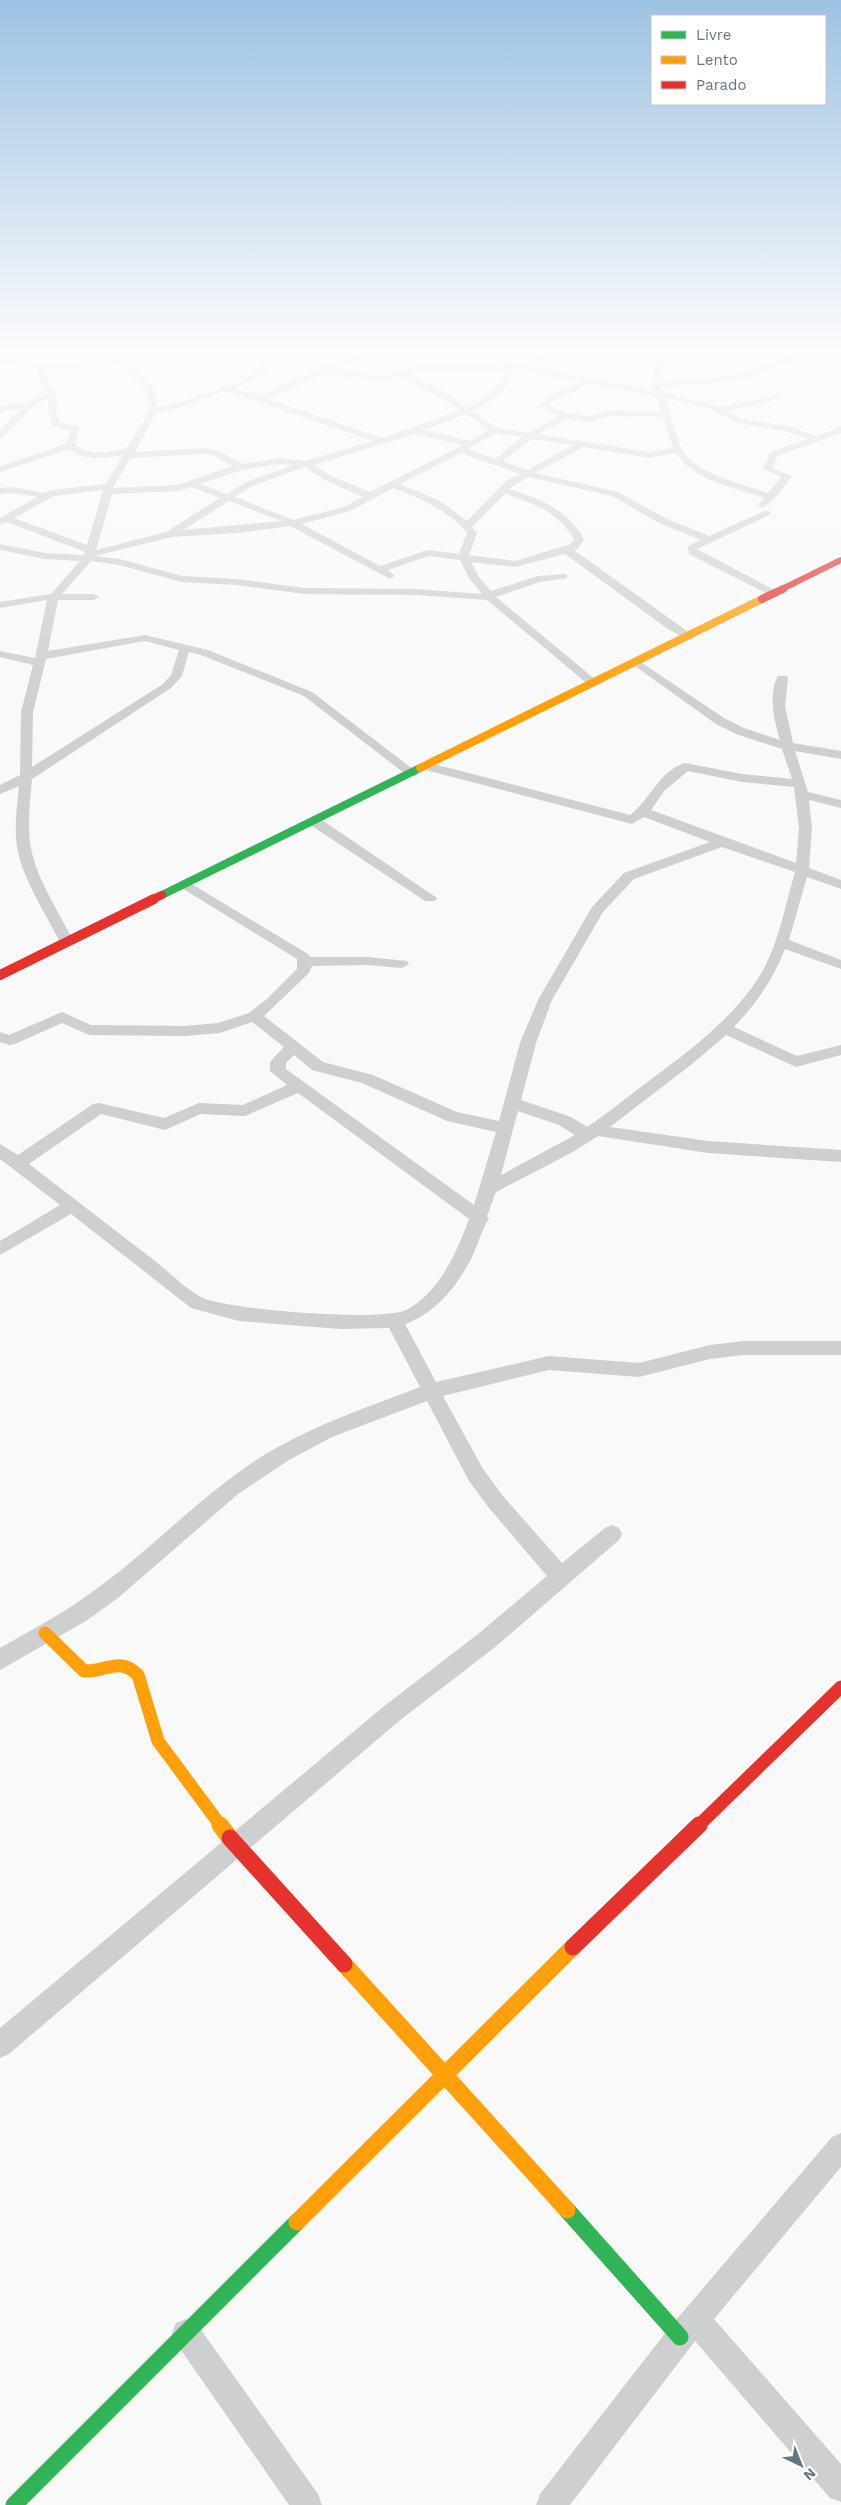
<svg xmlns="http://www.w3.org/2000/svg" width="841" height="2505" viewBox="0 0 841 2505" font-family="'Work Sans',sans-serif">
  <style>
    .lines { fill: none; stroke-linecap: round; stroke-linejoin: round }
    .street { fill: #cecfd0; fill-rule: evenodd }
    .fast-far1 { stroke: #30b455; stroke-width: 8 }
    .fast { stroke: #30b455; stroke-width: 17 }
    .slow-far2 { stroke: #ff9f0a; stroke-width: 8 }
    .slow-far1 { stroke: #ff9f0a; stroke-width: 13 }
    .slow { stroke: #ff9f0a; stroke-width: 17 }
    .jam-far4 { stroke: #e5322d; stroke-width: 6 }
    .jam-far3 { stroke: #e5322d; stroke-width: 8 }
    .jam-far2 { stroke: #e5322d; stroke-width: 10 }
    .jam-far1 { stroke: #e5322d; stroke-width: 13 }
    .jam { stroke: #e5322d; stroke-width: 17 }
  </style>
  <rect width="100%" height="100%" fill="#f9f9f9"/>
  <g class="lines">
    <g class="street">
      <path d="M 108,351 L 116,351 L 121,355 L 135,351 L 147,351 L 125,359 L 154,388 L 158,407 C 178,403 230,388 247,377 C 258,370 267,360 276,351 L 284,351 C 270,369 255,380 234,388 L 260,396 C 296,380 352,348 391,351 L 331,369 L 385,375 L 422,365 L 504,365 L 496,361 L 430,353 L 426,351 L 493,356 L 492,351 L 500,351 L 501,355 L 505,354 L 542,355 L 556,351 L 567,351 L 543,360 L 502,357 L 512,363 L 655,391 C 651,378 656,362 662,351 L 670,351 L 665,360 L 662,382 C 690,380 720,379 747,371 C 770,365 793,351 818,351 L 748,377 L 707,384 L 662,387 L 664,393 L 721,407 L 780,395 L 780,399 L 727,411 L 742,419 L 787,426 L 818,436 L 841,426 L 841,433 L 777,456 L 773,468 L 792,476 L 774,499 L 763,508 L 758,505 L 764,498 C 733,487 695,481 676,453 L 649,458 L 584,447 L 535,473 L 618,492 L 667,519 L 709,536 L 764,511 L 770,511 L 770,515 L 697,549 L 778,592 L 778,596 L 774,597 L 689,554 L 688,546 L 701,540 L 659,523 L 612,496 L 528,477 L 509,489 C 541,499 566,509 584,539 L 579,548 L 574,550 L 694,636 L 692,638 L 684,638 L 668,629 L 565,554 L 515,567 L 471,562 L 479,577 L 491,591 L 538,576 L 567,574 L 567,578 L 540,582 L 496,597 L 597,681 L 597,685 L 589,685 L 487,600 L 416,595 L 304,594 L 237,585 L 182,582 L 119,565 L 91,561 L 62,594 L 94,594 L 99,597 L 94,600 L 58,600 L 48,651 L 145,635 L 208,650 L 312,692 L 418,773 L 416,776 L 408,776 L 304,696 L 201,655 L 189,652 L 182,676 L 171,688 L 32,779 C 30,801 27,825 31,848 C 36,878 60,914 74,942 L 67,946 L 60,942 C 46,914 22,878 17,847 C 14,827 17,806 19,786 L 0,794 L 0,785 L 20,775 L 21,712 L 33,665 L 0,657 L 0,651 L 35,658 L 47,600 L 0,608 L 0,602 L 51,594 L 80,561 L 45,559 L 0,550 L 0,544 L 45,553 L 84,555 L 85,552 L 7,522 L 0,525 L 0,518 L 37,497 L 14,493 L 0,494 L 0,488 L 14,487 L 44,493 L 52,490 L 106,484 L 123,455 C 106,458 83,462 70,449 L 0,472 L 0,466 L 66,444 L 71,430 L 53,427 L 48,410 L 48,399 L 33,406 L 0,439 L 0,431 L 21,408 L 0,412 L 0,406 L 28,402 L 48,393 L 40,381 L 38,369 L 0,362 L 0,358 L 42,364 L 116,360 ZM 121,365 L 146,389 L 150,410 L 126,449 C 110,451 88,458 75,444 L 79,426 L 60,423 L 56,410 L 57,394 L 48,381 L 47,369 ZM 513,368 L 582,382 L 549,396 L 540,406 L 558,417 L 528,433 L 498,428 L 472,411 C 492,401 510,391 513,368 ZM 422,371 L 504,371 C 502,390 483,399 467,407 L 446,393 L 408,374 ZM 323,374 L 385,381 L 400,377 L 440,397 L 460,410 L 382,438 L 268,399 ZM 592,384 L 656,397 L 661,412 L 611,410 L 587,416 L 561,412 L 549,405 L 555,400 ZM 226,391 L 373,441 L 306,461 L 279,458 L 242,464 L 219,451 L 204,448 L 135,452 L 157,412 L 179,408 ZM 666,398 L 709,408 L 737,423 L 785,431 L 808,439 L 770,452 L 763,469 L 781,477 L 768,493 C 744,484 695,474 682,450 C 675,433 671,415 666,398 ZM 466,414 L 489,430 L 470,441 L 424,430 ZM 611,416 L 663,417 L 673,448 L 649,452 L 538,434 L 569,419 L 587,422 ZM 496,433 L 522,437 L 495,459 L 468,449 ZM 415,434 L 463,445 L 370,492 L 331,476 L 314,465 ZM 532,439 L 573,445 L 527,470 L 503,461 ZM 461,453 L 520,474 L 506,481 L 467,521 L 440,501 L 400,484 ZM 204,454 L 213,455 L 232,466 L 178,485 L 113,488 L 130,458 ZM 279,464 L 293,465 L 246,482 L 227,494 L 200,484 L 242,470 ZM 305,467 L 325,480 L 363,497 L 344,507 L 293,520 L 235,497 L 252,486 ZM 191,487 L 220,498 L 166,532 L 96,550 L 112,494 L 179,491 ZM 393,488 C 420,498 448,510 467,533 L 459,554 L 428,550 L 380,566 L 302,524 L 350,511 ZM 103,490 L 87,545 L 14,518 L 54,496 ZM 505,494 C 533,503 558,512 574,539 L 571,544 L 515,561 L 469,555 L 477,533 L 472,527 ZM 229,501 L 281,521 L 183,530 ZM 290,526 L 390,579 L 395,576 L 388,570 L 429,556 L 460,560 L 469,578 L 482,594 L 416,589 L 304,588 L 237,579 L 182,576 L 120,559 L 95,556 L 172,537 L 239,533 ZM 145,641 L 179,650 L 171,675 L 163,684 L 32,767 L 33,712 L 46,659 Z"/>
      <path d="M 636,659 L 724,718 L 744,728 L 780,740 C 774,721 768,694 778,676 L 786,676 L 788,678 L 785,706 L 793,743 L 841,751 L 841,759 L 795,751 L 808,792 L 841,800 L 841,808 L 809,800 L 812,828 L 809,868 L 841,880 L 841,889 L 807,877 L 789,940 L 841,960 L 841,969 L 785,949 C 773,979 757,1003 734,1027 L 797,1056 L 841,1045 L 841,1055 L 796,1067 L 726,1035 L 692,1064 L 610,1127 L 708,1141 L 841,1150 L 841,1162 L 708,1153 L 598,1136 L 571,1153 L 496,1192 L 487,1216 L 489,1218 C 482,1230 478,1244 472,1257 C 458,1285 435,1314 405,1324 L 436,1382 L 549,1356 L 639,1363 L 710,1345 L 744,1341 L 841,1341 L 841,1355 L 744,1355 L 710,1359 L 639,1377 L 549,1370 L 443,1396 L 483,1469 L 503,1496 L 562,1563 L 605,1528 L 612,1525 L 619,1528 L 622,1534 L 619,1540 L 494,1648 L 399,1721 L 9,2054 L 0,2058 L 0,2028 L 383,1707 L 478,1634 L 547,1576 L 489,1508 L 469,1481 L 427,1401 L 332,1437 L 289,1460 L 238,1494 L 118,1598 L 86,1621 L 0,1670 L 0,1648 C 35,1628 71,1609 103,1584 C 162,1540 212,1484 276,1448 C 322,1422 371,1406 420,1387 L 389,1328 L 340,1329 L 239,1321 L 191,1308 L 71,1214 L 0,1255 L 0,1241 L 60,1205 L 0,1159 L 0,1144 L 18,1155 L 93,1104 L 99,1103 L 164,1118 L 199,1103 L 243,1105 L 287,1085 L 270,1071 L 270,1062 L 284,1047 L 252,1022 L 220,1033 L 185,1036 L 89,1035 L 62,1023 L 15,1044 L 10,1045 L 0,1042 L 0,1032 L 9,1035 L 62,1012 L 91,1025 L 185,1026 L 218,1023 L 249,1013 L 267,999 L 297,969 L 297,959 L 180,887 L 178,884 L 180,881 L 185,880 L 308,954 L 310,957 L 367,957 L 407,961 L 409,964 L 402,968 L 367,965 L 312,966 L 309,973 L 264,1016 L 323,1062 L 373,1075 L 457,1112 L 499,1121 L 520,1043 L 538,1000 L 592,907 L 624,873 L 710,842 L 644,817 L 632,824 L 422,769 L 420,766 L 422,763 L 430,763 L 630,815 C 648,802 661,769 685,763 L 742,774 L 792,779 L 782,749 L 736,734 L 716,724 L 632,664 L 630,662 ZM 688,771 L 742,782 L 794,787 L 799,828 L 796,863 L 651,810 L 665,790 ZM 722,847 L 795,872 C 785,906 778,947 759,977 C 731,1021 686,1053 645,1084 C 626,1098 607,1114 587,1127 L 571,1117 L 521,1100 L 536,1043 L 552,1000 L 603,912 L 634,879 ZM 294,1055 L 312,1070 L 362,1083 L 447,1121 L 496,1132 L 474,1205 L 286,1069 L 286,1063 ZM 298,1093 L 469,1219 C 457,1252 439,1293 406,1310 C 380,1322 231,1310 203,1298 C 188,1291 169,1272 155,1261 C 113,1229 71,1196 29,1164 L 101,1114 L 165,1130 L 201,1114 L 245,1116 ZM 518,1111 L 559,1125 L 575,1135 L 501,1175 Z"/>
      <polygon points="314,817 319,818 437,898 435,901 425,901 309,824 307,821"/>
      <polygon points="841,2133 841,2167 714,2319 841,2464 841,2502 830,2498 695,2341 570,2505 536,2505 540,2494 670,2327 832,2137"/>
      <polygon points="186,2319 196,2323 318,2494 322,2505 289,2505 176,2343 172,2333 176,2323"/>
    </g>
    <polyline class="fast-far1" points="162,895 420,768"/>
    <g class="fast">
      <polyline points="567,2210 680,2337"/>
      <polyline points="14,2505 297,2222"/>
    </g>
    <polyline class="slow-far2" points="420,768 762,599"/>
    <path class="slow-far1" d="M 45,1633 L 84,1671 C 107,1672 118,1656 138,1675 L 158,1741 L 221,1826"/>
    <g class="slow">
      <polyline points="220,1825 230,1838"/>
      <polyline points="344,1964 567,2210"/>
      <polyline points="297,2222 573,1947"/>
    </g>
    <polyline class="jam-far4" points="780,590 841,560"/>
    <g class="jam-far3">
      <polyline points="762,599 783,589"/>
      <polyline points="151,900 162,895"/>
    </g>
    <polyline class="jam-far2" points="0,975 154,899"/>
    <polyline class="jam-far1" points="698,1826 841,1687"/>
    <g class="jam">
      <polyline points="230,1838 344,1964"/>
      <polyline points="573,1947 699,1825"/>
    </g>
  </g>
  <linearGradient id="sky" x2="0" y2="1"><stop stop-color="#9dc2e2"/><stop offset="0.5" stop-color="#fcfcfc"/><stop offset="1" stop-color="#fcfcfc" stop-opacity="0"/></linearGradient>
  <rect width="841" height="701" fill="url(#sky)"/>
  <rect x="651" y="15" width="175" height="90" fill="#ffffff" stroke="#c1c8cd"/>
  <rect x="661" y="31" width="25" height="8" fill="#30b455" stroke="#c1c8cd"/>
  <text x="696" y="40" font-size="15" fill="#657683">Livre</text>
  <rect x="661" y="56" width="25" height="8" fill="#ff9f0a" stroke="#c1c8cd"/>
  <text x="696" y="65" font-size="15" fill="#657683">Lento</text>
  <rect x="661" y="81" width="25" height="8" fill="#e5322d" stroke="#c1c8cd"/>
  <text x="696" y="90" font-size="15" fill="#657683">Parado</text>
  <g transform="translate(801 2465) rotate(137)" stroke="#ffffff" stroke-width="4" paint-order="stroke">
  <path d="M0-4L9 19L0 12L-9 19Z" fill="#657683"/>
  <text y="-8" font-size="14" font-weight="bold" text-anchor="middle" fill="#657683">N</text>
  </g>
</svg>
